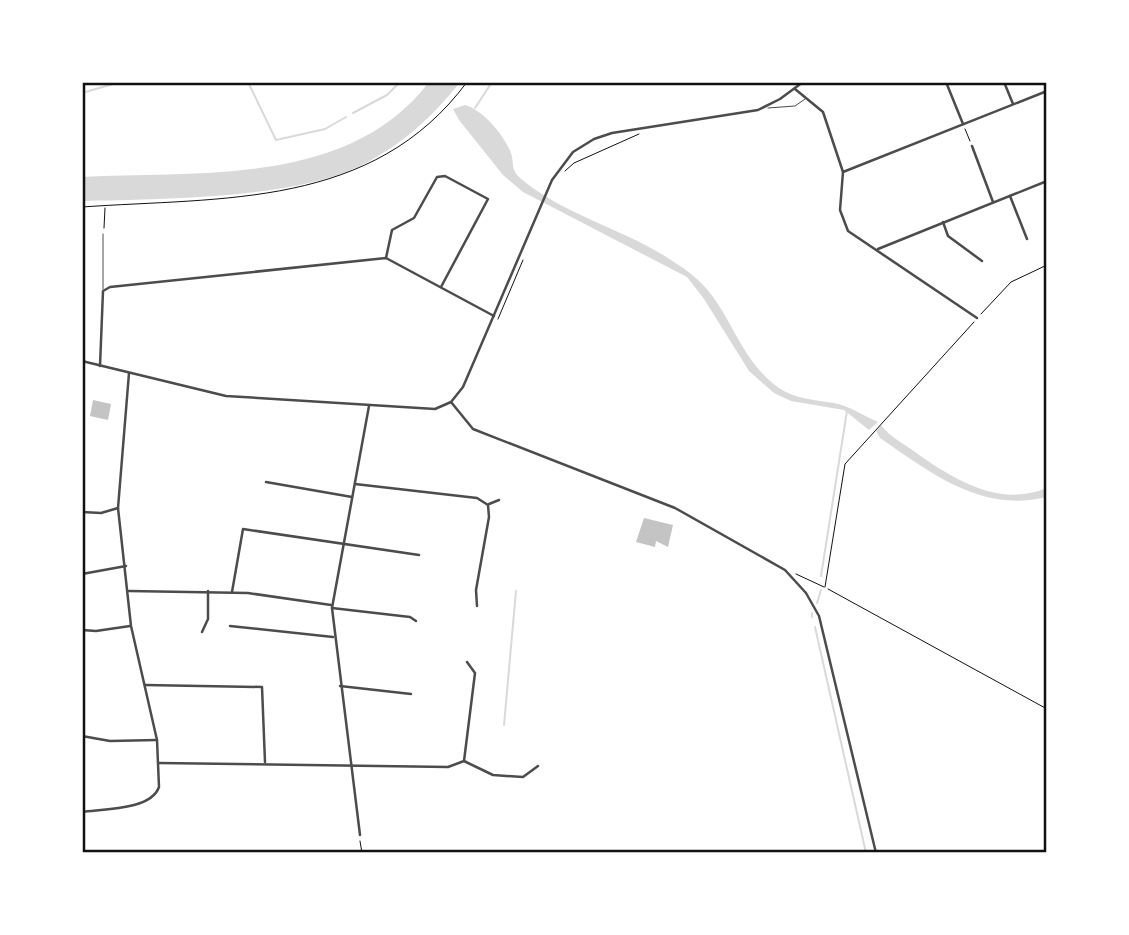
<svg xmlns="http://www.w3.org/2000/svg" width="1129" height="935" viewBox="0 0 1129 935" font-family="Ubuntu,sans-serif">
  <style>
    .water { fill: #d9d9d9 }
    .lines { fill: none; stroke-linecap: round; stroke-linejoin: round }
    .stream { stroke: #d9d9d9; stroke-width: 2 }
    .building { fill: #c4c4c4 }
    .path { stroke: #111; stroke-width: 1 }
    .service { stroke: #4c4c4c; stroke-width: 1 }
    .minor { stroke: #4c4c4c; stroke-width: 2.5 }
    .tertiary { stroke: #4c4c4c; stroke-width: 2.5 }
    .neatline { fill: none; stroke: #111; stroke-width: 2.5 }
  </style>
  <rect width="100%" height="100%" fill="#fff"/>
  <g class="water">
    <path d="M 429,82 L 460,82 C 432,118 399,147 358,167 C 291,199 158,199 82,201 L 82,177 C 199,171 349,187 429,82 Z"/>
    <path d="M 465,105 C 483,110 504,135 511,153 C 514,162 511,170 519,177 C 562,215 628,230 674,262 C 687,270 701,281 710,293 C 735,325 743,362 779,388 C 795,399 815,400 834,403 C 850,406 864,416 878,422 L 869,430 L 844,410 L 791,401 L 774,393 L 749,371 L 704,299 L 687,277 L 523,192 L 503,175 L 459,120 L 453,109 Z"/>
    <path d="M 881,425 C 890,437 904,444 915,452 C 953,479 999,508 1047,488 L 1047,497 C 981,513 931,473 880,438 L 876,431 Z"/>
  </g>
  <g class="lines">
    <g class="stream">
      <polyline points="248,82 276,140 325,129 346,117"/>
      <polyline points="82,93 120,82"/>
      <polyline points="475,108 492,82"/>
      <polyline points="353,113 387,95 400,82"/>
      <polyline points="821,576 847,411"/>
      <polyline points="817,603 821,590"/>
      <polyline points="812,613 812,617"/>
      <polyline points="815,627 866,853"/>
      <polyline points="504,725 516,591"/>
    </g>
  </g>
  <g class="building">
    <polygon points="93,400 111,404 108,420 90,416"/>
    <polygon points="644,518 673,525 668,547 656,541 655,547 636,542"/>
  </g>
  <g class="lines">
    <g class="path">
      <polyline points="965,129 970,141"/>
      <polyline points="565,171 574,163 639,134"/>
      <path d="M 82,207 C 223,197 373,209 467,82"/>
      <polyline points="104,228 105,208"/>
      <polyline points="981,314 1011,282 1047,265"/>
      <polyline points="498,319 523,260"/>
      <polyline points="796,574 824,587"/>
      <polyline points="825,587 845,464 974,322"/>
      <polyline points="828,589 1047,709"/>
      <polyline points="360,841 362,853"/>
    </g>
    <g class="service">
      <polyline points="768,108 795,106 805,99"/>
      <polyline points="103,289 103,234"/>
    </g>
    <g class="minor">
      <polyline points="946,82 963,124"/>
      <polyline points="1004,82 1013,104"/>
      <polyline points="795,89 823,112 843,172 840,210 848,231 977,318"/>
      <polyline points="972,146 993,202"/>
      <polyline points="843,172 1047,91"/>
      <polyline points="1010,196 1027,239"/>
      <polyline points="943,222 948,236 982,261"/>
      <polyline points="878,249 1047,181"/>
      <polyline points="386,258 392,230 414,218 437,177 445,176 488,199 441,287"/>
      <polyline points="100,366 103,291 110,287 386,258 494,316"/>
      <polyline points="451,402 473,429 675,508 785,570 806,593 819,616 876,853"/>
      <polyline points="266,482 352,497"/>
      <polyline points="355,484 477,498 488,505 489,517 476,590 477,606"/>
      <polyline points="489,504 499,500"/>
      <polyline points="82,512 101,513 118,508"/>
      <polyline points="82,574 126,566"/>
      <polyline points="129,591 248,593 331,605"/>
      <polyline points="232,592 243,529 419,555"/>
      <polyline points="332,608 410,617 416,621"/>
      <polyline points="230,626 333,637"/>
      <polyline points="82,630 96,631 130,626"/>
      <polyline points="202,632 208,619 208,591"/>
      <polyline points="145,685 262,687 265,762"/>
      <polyline points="340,686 411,694"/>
      <polyline points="82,736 110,741 157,740"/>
      <polyline points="464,761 493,775 523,777 538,766"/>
      <polyline points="159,763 448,767 464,761 475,673 467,662"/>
      <path d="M 82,812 C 104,809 151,810 159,787 L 157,740 L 131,626 L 118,508 L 129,373"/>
      <polyline points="360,835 332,608 369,406"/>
    </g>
    <polyline class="tertiary" points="82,361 226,396 435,409 451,402 463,387 552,180 573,152 594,139 612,133 758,110 780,99 803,82"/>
  </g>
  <rect width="1129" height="935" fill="none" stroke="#ffffff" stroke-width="168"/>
  <rect x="84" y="84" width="961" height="767" class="neatline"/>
</svg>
